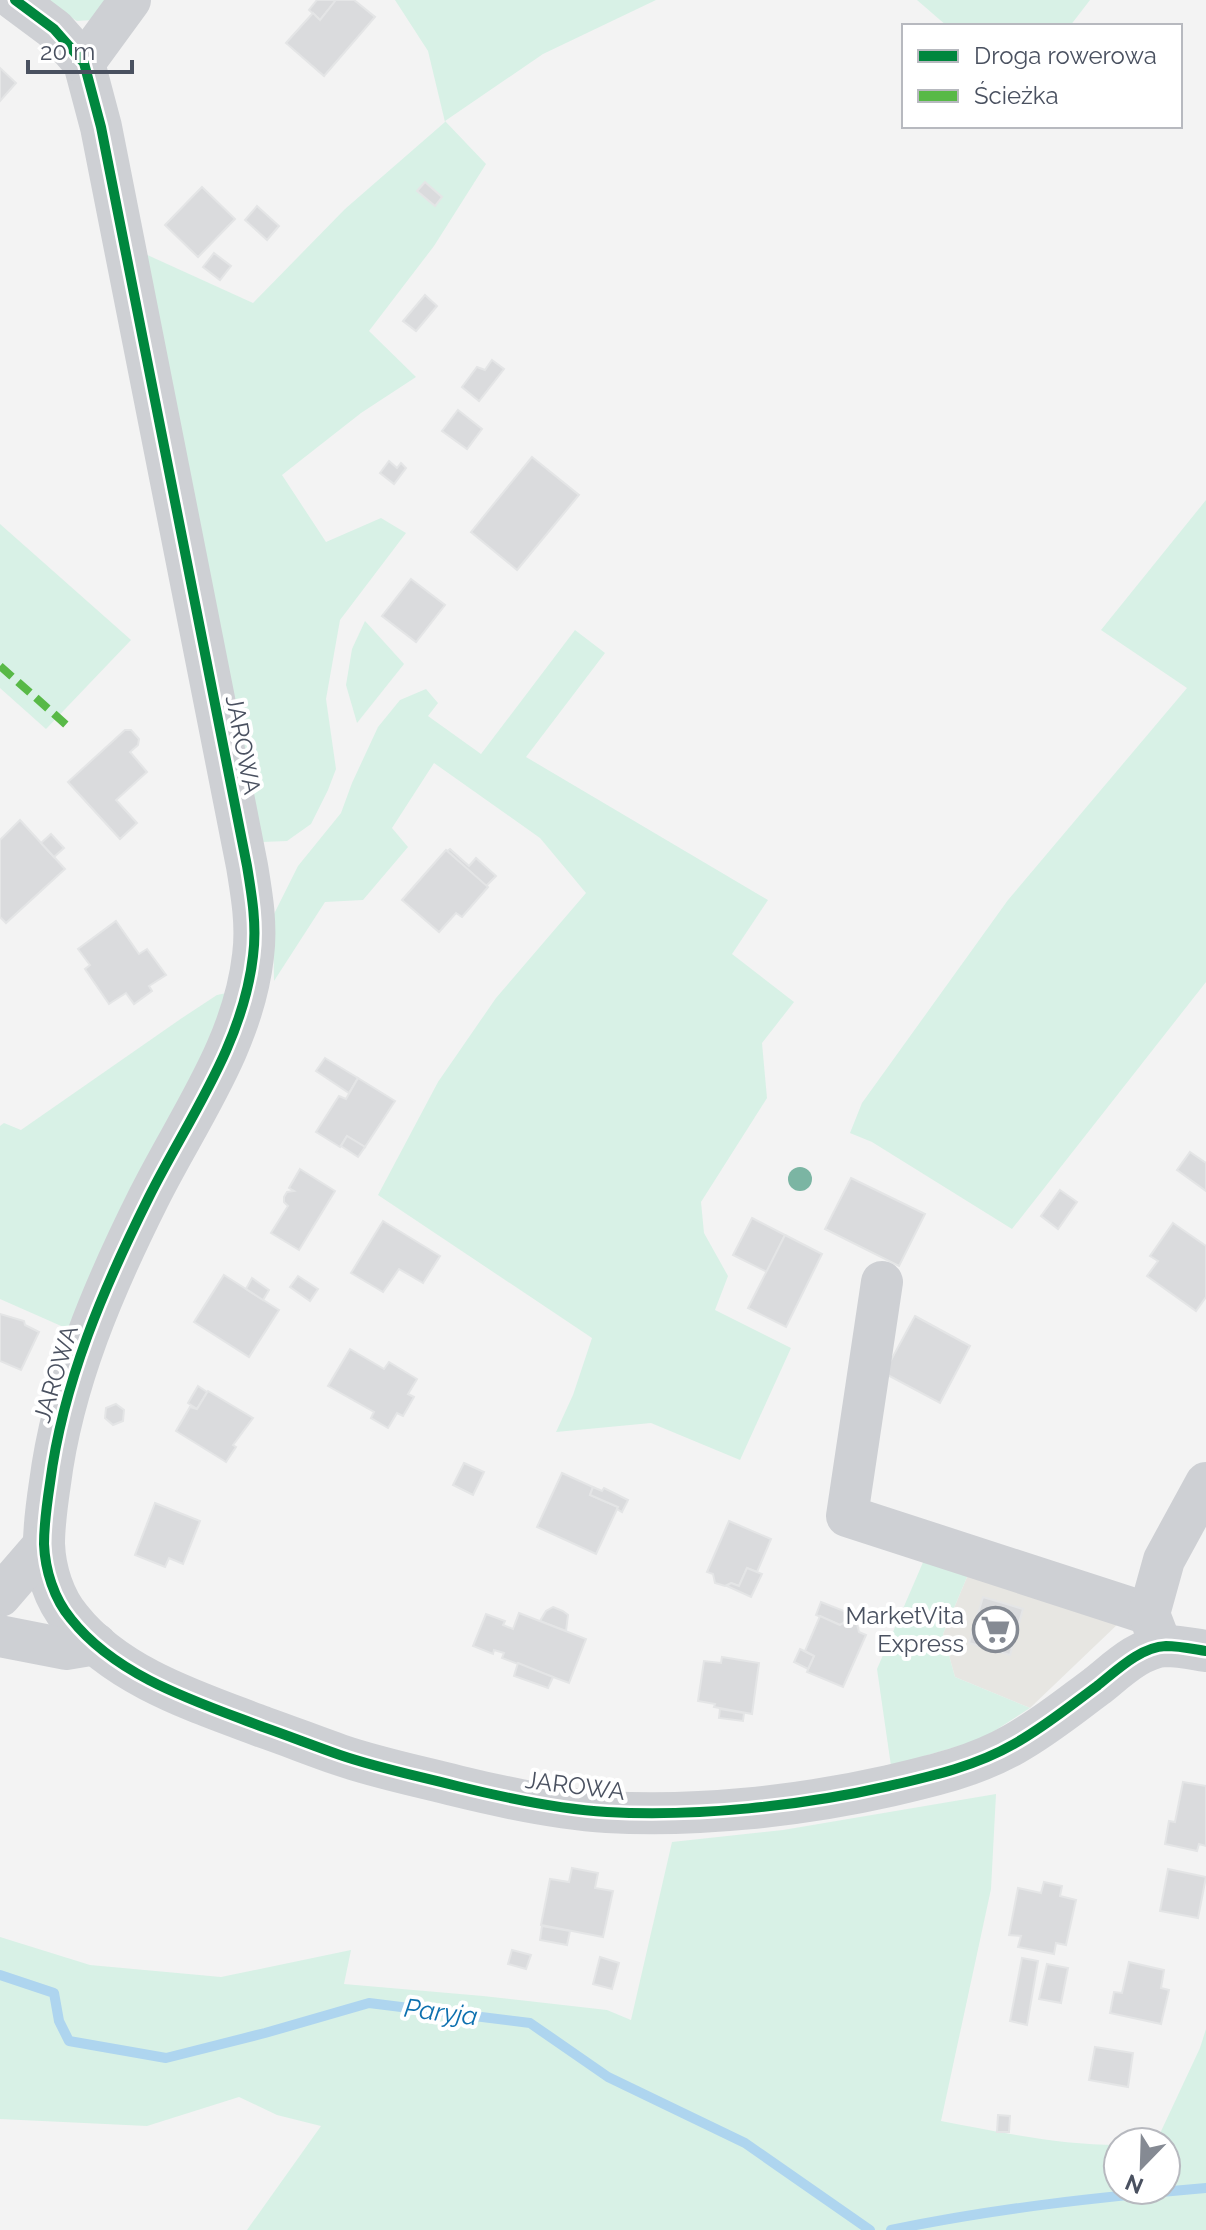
<svg xmlns="http://www.w3.org/2000/svg" width="1206" height="2230" viewBox="0 0 1206 2230" font-family="Raleway,sans-serif">
  <style>
    .commercial { fill: #e7e6e2 }
    .green { fill: #d8f1e6 }
    .lines { fill: none; stroke-linecap: round; stroke-linejoin: round }
    .stream { stroke: #aed5ef; stroke-width: 10 }
    .building { fill: #dadbdd; stroke: #e4e5e6; stroke-width: 2 }
    .minor { stroke: #ced0d4; stroke-width: 42 }
    .quiet { stroke: #58b947; stroke-width: 8; stroke-dasharray: 16 8; stroke-linecap: butt }
    .cycleway-casing { stroke: #fff; stroke-width: 15 }
    .cycleway { stroke: #00873e; stroke-width: 10 }
    .tree { fill: #7bb5a3 }
    .labels { text-anchor: middle; stroke-width: 8; stroke-linejoin: round; paint-order: stroke }
    .street-label { font-size: 24px; fill: #4a5160; stroke: #fff }
    .poi-label { font-size: 24px; fill: #4a5160; stroke: #fff; text-anchor: end }
    .water-label { font-size: 26px; font-style: italic; fill: #0d70af; stroke: #fff }
  </style>
  <rect width="100%" height="100%" fill="#f3f3f3"/>
  <polygon class="commercial" points="970,1570 1120,1622 1030,1708 955,1677 943,1634"/>
  <g class="green">
    <polygon points="42,0 107,0 92,20 77,21"/>
    <polygon points="395,0 656,0 543,54 445,121 486,164 434,246 369,331 416,377 361,413 282,475 326,542 381,518 406,533 340,620 326,699 336,769 328,790 311,824 287,841 262,842 143,253 253,303 345,209 445,122 428,51"/>
    <polygon points="917,0 1090,0 1070,26 947,26"/>
    <polygon points="1206,500 1206,982 1012,1229 872,1142 850,1133 862,1103 1008,900 1187,688 1101,630"/>
    <polygon points="0,524 131,640 46,729 0,688"/>
    <polygon points="365,621 404,664 357,723 346,685 352,649"/>
    <polygon points="575,630 605,653 526,757 768,900 732,954 794,1002 762,1043 767,1098 701,1202 704,1233 728,1276 715,1310 791,1348 740,1460 651,1423 556,1432 573,1395 592,1338 378,1195 438,1082 496,998 586,893 540,838 434,763 392,828 408,847 363,900 325,902 274,981 273,916 298,866 341,813 352,783 378,727 400,700 426,689 438,703 428,716 481,754"/>
    <polygon points="231,992 213,1038 68,1329 0,1299 0,1126 4,1123 21,1130 182,1018 217,995"/>
    <polygon points="924,1560 970,1570 943,1634 955,1677 1030,1708 982,1739 891,1766 877,1669"/>
    <path d="M 996,1794 L 991,1889 L 941,2121 C 999,2132 1059,2145 1118,2145 L 1118,2190 L 1166,2190 L 1166,2142 L 1156,2142 L 1200,2048 L 1206,2029 L 1206,2230 L 247,2230 L 321,2126 L 277,2115 L 239,2097 L 147,2126 L 0,2119 L 0,1937 L 90,1965 L 221,1977 L 351,1950 L 344,1984 L 483,1996 L 607,2010 L 631,2020 L 672,1842 L 783,1830 Z"/>
  </g>
  <g class="lines">
    <g class="stream">
      <polyline points="0,1975 54,1993 59,2021 69,2041 166,2058 265,2033 369,2003 530,2023 608,2077 745,2143 870,2230"/>
      <path d="M 891,2230 C 997,2208 1099,2197 1206,2188"/>
    </g>
  </g>
  <g class="building">
    <polygon points="317,0 336,0 320,20 309,10"/>
    <polygon points="336,0 354,0 375,17 324,76 286,43 313,13 320,20"/>
    <polygon points="0,68 16,83 0,101"/>
    <polygon points="425,182 442,197 435,206 417,191"/>
    <polygon points="202,187 235,219 198,257 165,225"/>
    <polygon points="257,206 279,226 267,240 245,220"/>
    <polygon points="214,253 231,266 220,280 203,267"/>
    <polygon points="425,295 437,306 416,331 403,321"/>
    <polygon points="492,360 504,369 479,401 462,387 477,367 485,370"/>
    <polygon points="458,410 482,429 467,449 442,431"/>
    <polygon points="532,457 579,495 517,570 471,532"/>
    <polygon points="389,461 397,468 401,463 406,468 394,484 380,473"/>
    <polygon points="411,579 445,605 416,642 382,616"/>
    <polygon points="125,730 131,730 139,739 138,745 130,752 147,772 116,800 137,823 120,839 68,782"/>
    <polygon points="20,820 65,869 6,923 0,917 0,840"/>
    <polygon points="51,834 64,848 54,857 41,843"/>
    <polygon points="450,849 469,866 476,858 496,876 486,886 447,851"/>
    <polygon points="446,850 488,887 462,917 456,913 439,932 402,900"/>
    <polygon points="116,921 139,954 147,949 166,975 149,986 152,991 134,1004 126,993 109,1004 85,969 90,965 78,949"/>
    <polygon points="325,1058 358,1078 349,1093 316,1071"/>
    <polygon points="358,1078 395,1101 365,1147 347,1136 340,1147 316,1132 339,1096 346,1099"/>
    <polygon points="347,1136 365,1147 358,1157 341,1146"/>
    <polygon points="1190,1152 1206,1163 1206,1191 1177,1170"/>
    <polygon points="300,1169 335,1191 299,1250 271,1233 288,1206 284,1202 284,1197 287,1192 294,1191 289,1188"/>
    <polygon points="851,1178 925,1214 899,1266 825,1229"/>
    <polygon points="1060,1190 1077,1202 1058,1229 1041,1216"/>
    <polygon points="752,1218 785,1235 767,1272 733,1255"/>
    <polygon points="383,1221 440,1256 423,1283 399,1269 383,1292 351,1273"/>
    <polygon points="1173,1223 1206,1246 1206,1297 1196,1311 1147,1276 1158,1261 1150,1256"/>
    <polygon points="785,1235 822,1254 786,1327 748,1308"/>
    <polygon points="224,1275 279,1310 249,1357 194,1322"/>
    <polygon points="298,1276 318,1289 310,1301 290,1287"/>
    <polygon points="252,1278 269,1290 263,1300 246,1289"/>
    <polygon points="0,1314 24,1321 25,1325 39,1332 21,1370 0,1361"/>
    <polygon points="915,1316 970,1346 940,1403 884,1373"/>
    <polygon points="350,1349 384,1369 389,1362 417,1379 408,1394 414,1397 403,1416 397,1413 388,1428 371,1418 374,1412 328,1386"/>
    <polygon points="198,1386 207,1392 197,1409 188,1403"/>
    <polygon points="208,1391 253,1418 233,1445 236,1447 226,1462 176,1431 190,1407 197,1409"/>
    <polygon points="116,1404 124,1410 123,1421 113,1425 105,1418 106,1408"/>
    <polygon points="464,1463 484,1472 473,1495 453,1485"/>
    <polygon points="562,1473 593,1487 590,1495 618,1507 596,1554 537,1527"/>
    <polygon points="593,1487 602,1491 604,1488 628,1500 622,1512 617,1509 618,1507 590,1495"/>
    <polygon points="155,1503 200,1521 183,1564 169,1558 165,1567 135,1555"/>
    <polygon points="729,1521 771,1539 757,1572 747,1568 739,1586 731,1583 725,1586 715,1583 713,1574 707,1572"/>
    <polygon points="747,1568 762,1574 751,1597 727,1586 731,1583 739,1586"/>
    <polygon points="983,1597 1023,1609 1010,1655 969,1643"/>
    <polygon points="821,1602 849,1613 846,1621 840,1625 816,1615"/>
    <polygon points="553,1607 563,1611 568,1615 566,1631 540,1621 546,1611"/>
    <polygon points="519,1613 586,1639 569,1683 502,1658 504,1653 494,1650 493,1654 473,1646 486,1614 505,1621 503,1625 513,1629"/>
    <polygon points="820,1616 840,1625 848,1620 857,1624 859,1632 866,1635 843,1687 807,1672 814,1656 805,1651"/>
    <polygon points="800,1649 814,1656 808,1669 794,1662"/>
    <polygon points="722,1657 759,1663 752,1714 714,1707 715,1704 698,1701 704,1661 721,1663"/>
    <polygon points="518,1663 553,1677 548,1688 514,1676"/>
    <polygon points="720,1709 744,1713 743,1721 719,1718"/>
    <polygon points="1183,1782 1206,1786 1206,1846 1199,1844 1197,1851 1165,1844 1169,1821 1175,1822"/>
    <polygon points="572,1868 598,1873 595,1888 613,1891 603,1937 541,1925 550,1879 569,1882"/>
    <polygon points="1168,1869 1206,1877 1198,1918 1160,1911"/>
    <polygon points="1044,1882 1062,1886 1060,1896 1076,1900 1066,1945 1056,1943 1054,1954 1018,1947 1021,1936 1009,1935 1018,1888 1041,1893"/>
    <polygon points="542,1926 570,1931 567,1945 540,1940"/>
    <polygon points="512,1950 531,1955 526,1969 508,1964"/>
    <polygon points="600,1957 619,1963 612,1989 593,1984"/>
    <polygon points="1022,1958 1038,1961 1027,2025 1010,2021"/>
    <polygon points="1129,1962 1164,1970 1161,1988 1169,1990 1161,2024 1110,2013 1114,1992 1122,1993"/>
    <polygon points="1047,1964 1068,1968 1061,2003 1039,1999"/>
    <polygon points="1095,2047 1133,2053 1128,2087 1089,2080"/>
    <polygon points="998,2115 1010,2116 1009,2132 997,2132"/>
  </g>
  <g class="lines">
    <g class="minor">
      <path d="M 15,0 L 54,29 L 84,63 L 101,127 L 247,866 C 252,896 257,926 253,956 C 243,1045 188,1119 149,1197 C 104,1287 63,1382 50,1483 C 47,1503 44,1524 44,1544 C 45,1570 54,1599 71,1619 C 117,1677 197,1702 263,1727 C 289,1736 314,1746 340,1755 C 378,1768 418,1776 457,1786 C 506,1798 557,1809 607,1812 C 697,1817 801,1806 889,1786 C 932,1776 976,1766 1014,1744 C 1043,1728 1070,1706 1097,1686 C 1116,1671 1140,1647 1166,1646 C 1179,1646 1193,1649 1206,1651"/>
      <polyline points="84,63 130,0"/>
      <polyline points="882,1282 847,1516 1149,1614"/>
      <polyline points="0,1596 44,1545"/>
      <polyline points="0,1636 66,1649 96,1644"/>
      <polyline points="1159,1640 1149,1614 1164,1560 1206,1483"/>
    </g>
    <polyline class="quiet" points="0,666 71,729"/>
    <defs>
      <path id="cycleway" d="M 15,0 L 54,29 L 84,63 L 101,127 L 247,866 C 252,896 257,926 253,956 C 243,1045 188,1119 149,1197 C 104,1287 63,1382 50,1483 C 47,1503 44,1524 44,1544 C 45,1570 54,1599 71,1619 C 117,1677 197,1702 263,1727 C 289,1736 314,1746 340,1755 C 378,1768 418,1776 457,1786 C 506,1798 557,1809 607,1812 C 697,1817 801,1806 889,1786 C 932,1776 976,1766 1014,1744 C 1043,1728 1070,1706 1097,1686 C 1116,1671 1140,1647 1166,1646 C 1179,1646 1193,1649 1206,1651"/>
    </defs>
    <use href="#cycleway" class="cycleway-casing"/>
    <use href="#cycleway" class="cycleway"/>
  </g>
  <circle class="tree" cx="800" cy="1179" r="12"/>
  <defs>
    <symbol id="supermarket-ring" viewBox="-11 -11 22 22"><circle r="9.5" fill="#fff" stroke="#858a93" stroke-width="1.5"/><path d="M-6-5.5h2.5l.6 2H6L4.5 2H-2.5L-4.4-4H-6ZM-1.5 3.2a1.3 1.3 0 1 0 .1 0ZM3 3.2a1.3 1.3 0 1 0 .1 0Z" fill="#858a93"/></symbol>
  </defs>
  <g fill-rule="evenodd">
    <use href="#supermarket-ring" x="970" y="1604" width="51" height="51"/>
  </g>
  <g class="labels">
    <g class="street-label">
      <text transform="translate(243 745) rotate(79)" y="8">JAROWA</text>
      <text transform="translate(56 1374) rotate(-73)" y="8">JAROWA</text>
      <text transform="translate(575 1786) rotate(7)" y="8">JAROWA</text>
    </g>
    <g class="poi-label">
      <text x="964" y="1624">MarketVita<tspan x="964" dy="28">Express</tspan></text>
    </g>
    <g class="water-label">
      <text transform="translate(441 2012) rotate(7)" y="9">Paryja</text>
    </g>
  </g>
  <rect x="902" y="24" width="280" height="104" fill="#ffffff" stroke="#b7b9bf" stroke-width="2"/>
  <rect x="918" y="50" width="40" height="12" fill="#00873e" stroke="#b7b9bf" stroke-width="2"/>
  <text x="974" y="64" font-size="24" fill="#4a5160">Droga rowerowa</text>
  <rect x="918" y="90" width="40" height="12" fill="#58b947" stroke="#b7b9bf" stroke-width="2"/>
  <text x="974" y="104" font-size="24" fill="#4a5160">Ścieżka</text>
  <g transform="translate(1142 2166) rotate(203)"><circle r="38" fill="#ffffff" stroke="#b7b9bf" stroke-width="2"/>
  <path d="M0-6L14 30L0 20L-14 30Z" fill="#858a93"/>
  <text y="-12" font-size="22" font-weight="bold" text-anchor="middle" fill="#4a5160">N</text>
  </g>
  <path d="M28 60v12h104v-12" fill="none" stroke="#4a5160" stroke-width="4"/>
  <text x="40" y="60" font-size="24" fill="#4a5160" stroke="#ffffff" stroke-width="6" paint-order="stroke">20 m</text>
</svg>
